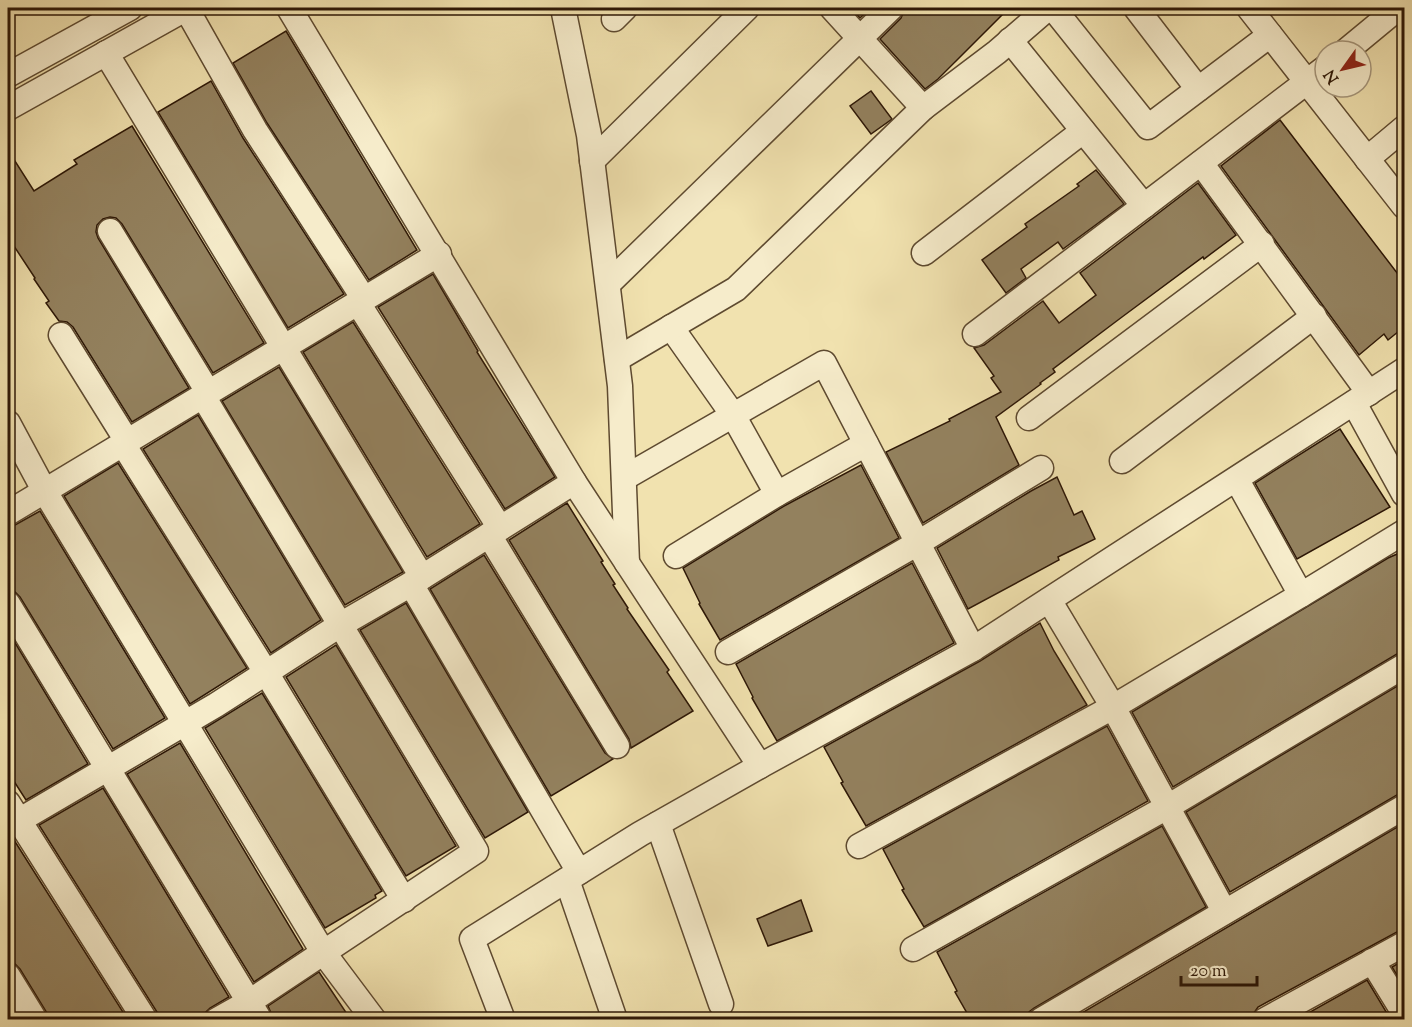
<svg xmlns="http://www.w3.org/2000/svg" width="1412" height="1027" viewBox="0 0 1412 1027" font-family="'Sorts Mill Goudy',serif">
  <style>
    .building { fill: #93815e; stroke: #2d1706; stroke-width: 1.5 }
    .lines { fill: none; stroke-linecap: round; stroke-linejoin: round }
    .minor-casing { stroke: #5e4a30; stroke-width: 27 }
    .minor { stroke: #f6eccb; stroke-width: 24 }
  </style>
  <rect width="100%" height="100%" fill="#f1e2af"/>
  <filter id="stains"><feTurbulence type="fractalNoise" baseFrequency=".00333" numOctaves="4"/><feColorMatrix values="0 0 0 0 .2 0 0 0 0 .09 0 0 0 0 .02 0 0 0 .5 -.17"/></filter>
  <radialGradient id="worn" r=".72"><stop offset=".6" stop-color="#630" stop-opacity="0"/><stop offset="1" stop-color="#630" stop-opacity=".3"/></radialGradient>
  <g class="building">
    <polygon points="851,8 871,8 860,18"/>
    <polygon points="905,8 1009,8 938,79 925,89 880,39 901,18"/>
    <polygon points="286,31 417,250 369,280 267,123 233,63"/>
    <polygon points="211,81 243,138 344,294 288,328 158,112"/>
    <polygon points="871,91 892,119 871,134 850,106"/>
    <polygon points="1280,120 1404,282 1404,327 1388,340 1384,334 1359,355 1221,166"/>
    <polygon points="132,126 264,343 213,373 122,224 116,218 110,217 103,219 97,225 96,232 98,238 189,388 132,422 73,327 67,322 59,321 46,303 49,301 34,279 35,278 8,237 8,150 34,191 77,164 74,160"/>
    <polygon points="1096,170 1124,204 1063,249 1058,242 1021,269 1026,278 1006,293 982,260 1027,227 1025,224 1079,186 1077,184"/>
    <polygon points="1198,183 1236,235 1204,259 1203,257 1122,317 1053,369 1055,372 1040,383 1041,384 996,417 1019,465 923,523 886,452 950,421 949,419 1001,392 991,378 994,376 974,348 984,345 1043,301 1059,323 1096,295 1080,273"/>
    <polygon points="433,274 478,351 477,352 555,477 505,509 378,307"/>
    <polygon points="353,322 480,524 427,557 303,352"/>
    <polygon points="279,367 403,572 345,605 222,401"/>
    <polygon points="198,415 321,620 271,653 143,449"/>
    <polygon points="1340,429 1390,507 1297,559 1255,483"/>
    <polygon points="118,463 247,668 190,704 64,496"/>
    <polygon points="861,465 899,538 720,640 699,604 700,603 683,568 784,506"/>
    <polygon points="1057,477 1074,515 1082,511 1095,539 1058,557 1059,560 968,609 937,548 1031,491"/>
    <polygon points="567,503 603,561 601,562 615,584 613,585 628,608 627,609 669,670 667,672 693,711 631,748 629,739 509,540"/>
    <polygon points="40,511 165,718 113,749 20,597 14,591 8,590 8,527 15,525"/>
    <polygon points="1404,551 1404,652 1397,654 1173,787 1132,712 1388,558"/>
    <polygon points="484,555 605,753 613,759 551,796 430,589"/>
    <polygon points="912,563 954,643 777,741 752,698 753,697 736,664"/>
    <polygon points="406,603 528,812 485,838 360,630"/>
    <polygon points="1040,623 1054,651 1087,705 866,826 841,783 843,782 824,747 980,661"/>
    <polygon points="8,631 88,764 26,800 8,772"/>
    <polygon points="336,645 456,846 406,876 286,677"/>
    <polygon points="1404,682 1404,793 1397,795 1230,892 1186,812"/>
    <polygon points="262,693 382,891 375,895 376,898 325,928 205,728"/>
    <polygon points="1107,726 1148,801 924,927 902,890 904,889 883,849"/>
    <polygon points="180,743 303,949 254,982 127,774"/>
    <polygon points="103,788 229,997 210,1008 205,1013 203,1020 159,1020 157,1012 39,825"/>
    <polygon points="1404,823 1404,930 1397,932 1258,1007 1249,1020 1070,1020"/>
    <polygon points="1162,826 1206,907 1034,1008 1029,1012 1027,1020 971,1020 955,992 957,991 937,952"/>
    <polygon points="14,840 128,1020 49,1020 47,1013 20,969 14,963 8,962 8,841"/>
    <polygon points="801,900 812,931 768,946 757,919"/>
    <polygon points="1404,960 1404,987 1392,967"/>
    <polygon points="319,972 351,1020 274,1020 268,1006"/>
    <polygon points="1367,980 1391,1020 1296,1020"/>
    <polygon points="11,1007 18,1020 8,1020 8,1009"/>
  </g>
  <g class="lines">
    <defs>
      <g id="minor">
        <polyline points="186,8 255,130 364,299"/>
        <polyline points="563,8 589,135 620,386 627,563"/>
        <polyline points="832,8 923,108 997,52 1048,8"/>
        <polyline points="1053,8 1148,127 1270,35"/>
        <polyline points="1136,8 1198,89"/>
        <polyline points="1249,8 1404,206"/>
        <polyline points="614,19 625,8"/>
        <polyline points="1010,40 1144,206 1325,68"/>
        <polyline points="1346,51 1398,8"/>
        <polyline points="106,53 422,577"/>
        <polyline points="8,75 130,8"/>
        <polyline points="8,108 187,8"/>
        <polyline points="1367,159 1404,128"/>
        <polyline points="592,161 747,8"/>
        <polyline points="1201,163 1369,393"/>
        <polyline points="110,231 208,392"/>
        <polyline points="924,253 1083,131"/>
        <polyline points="608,284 891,8"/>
        <polyline points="358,303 500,528"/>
        <polyline points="671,327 733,415 777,494"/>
        <polyline points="975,334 1144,206"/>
        <polyline points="61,335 127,441"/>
        <polyline points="617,359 736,289 923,108"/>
        <polyline points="203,396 476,851 249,1002 217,1020"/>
        <polyline points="1354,403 1404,494"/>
        <polyline points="1029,418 1262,244"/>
        <polyline points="8,423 44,490 323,952 374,1020"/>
        <polyline points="123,444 267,674 404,900"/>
        <polyline points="1122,461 1314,316"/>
        <polyline points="624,478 824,363 973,649 760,766"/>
        <polyline points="8,513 439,254"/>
        <polyline points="489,535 617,746"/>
        <polyline points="676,556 777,494 866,444"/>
        <polyline points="411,584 579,872"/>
        <polyline points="1301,595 1404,532"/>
        <polyline points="1049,600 1113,707 1224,911"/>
        <polyline points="8,604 260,1020"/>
        <polyline points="973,649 1404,370"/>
        <polyline points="728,652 918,543 1041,468"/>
        <polyline points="8,803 145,1020"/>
        <polyline points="658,824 721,1004"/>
        <polyline points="8,827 216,705 340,625 411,584 574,482 289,8"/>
        <polyline points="859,846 1113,707 1301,595 1237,480"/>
        <polyline points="567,880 615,1020"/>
        <polyline points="913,949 1169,806 1404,666"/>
        <polyline points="1372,961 1404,1013"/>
        <polyline points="8,976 35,1020"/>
        <polyline points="503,1020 472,939 640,834 760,766 574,482"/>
        <polyline points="1041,1020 1404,807"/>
        <polyline points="1265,1020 1404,944"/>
      </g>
    </defs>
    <use href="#minor" class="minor-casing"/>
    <use href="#minor" class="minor"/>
  </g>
  <rect width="1412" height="1027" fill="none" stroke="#f1e2af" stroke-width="30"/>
  <rect x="9" y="9" width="1394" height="1009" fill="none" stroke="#2d1706" stroke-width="3"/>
  <rect x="15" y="15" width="1382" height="997" fill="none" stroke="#2d1706" stroke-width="1.5"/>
  <g transform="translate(1343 69) rotate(236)"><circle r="28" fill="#f6eccb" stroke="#a6977c" stroke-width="1.5"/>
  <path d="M0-4.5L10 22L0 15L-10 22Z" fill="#8f2418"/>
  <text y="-9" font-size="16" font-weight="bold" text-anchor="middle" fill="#2d1706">N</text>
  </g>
  <path d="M1181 976v9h76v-9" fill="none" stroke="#2d1706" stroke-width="3"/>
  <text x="1190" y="976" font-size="18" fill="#2d1706" stroke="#f6eccb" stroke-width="4.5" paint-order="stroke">20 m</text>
  <rect width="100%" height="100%" filter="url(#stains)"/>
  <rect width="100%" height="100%" fill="url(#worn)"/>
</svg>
